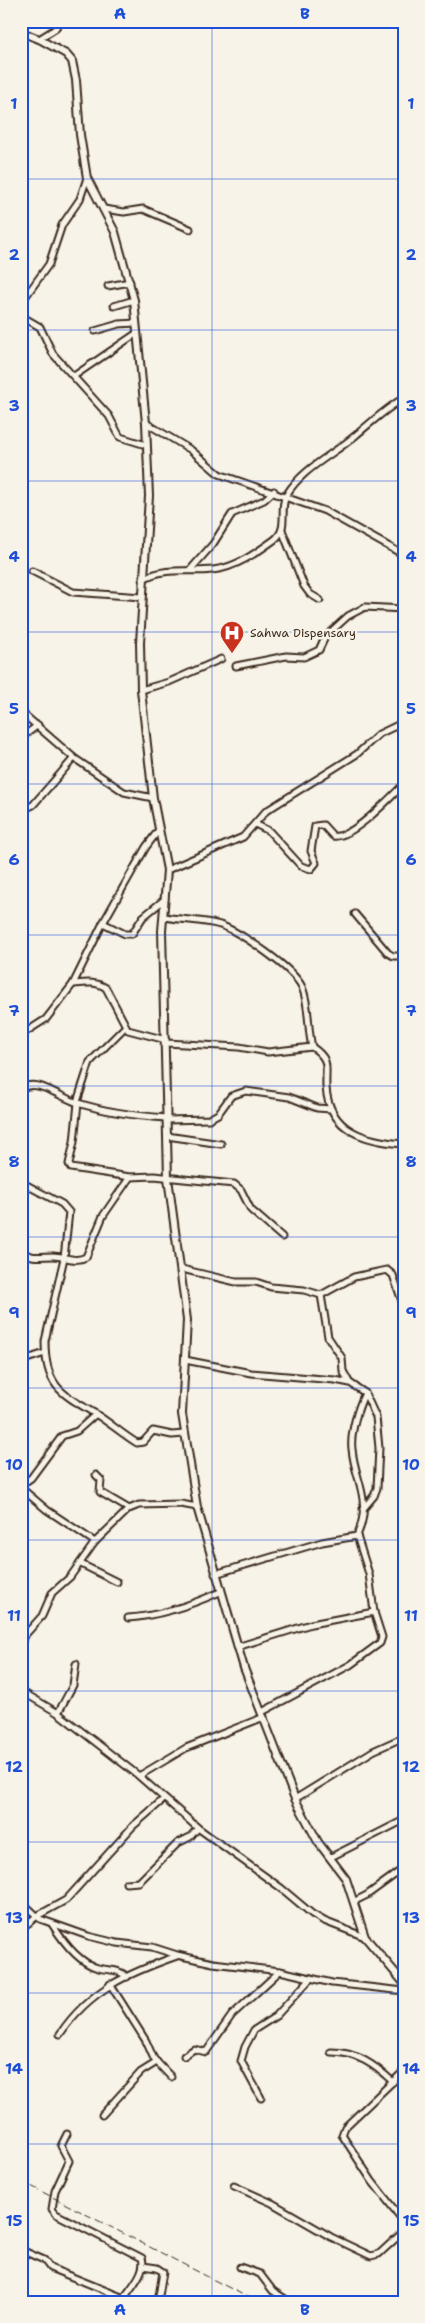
<svg xmlns="http://www.w3.org/2000/svg" width="425" height="2323" viewBox="0 0 425 2323" font-family="'Shantell Sans',sans-serif">
  <style>
    .lines { fill: none; stroke-linecap: round; stroke-linejoin: round }
    .minor-casing { stroke: #3b2a1e; stroke-width: 9 }
    .major-casing { stroke: #3b2a1e; stroke-width: 10 }
    .minor { stroke: #f7f3e8; stroke-width: 5 }
    .major { stroke: #f7f3e8; stroke-width: 6 }
    .rail { stroke: #3b2a1e; stroke-width: 1; stroke-dasharray: 8 4; stroke-linecap: butt }
    .grid { fill: none; stroke: #1d4ed8; stroke-width: 1; stroke-opacity: 0.55 }
    .labels { text-anchor: middle; stroke-width: 5; stroke-linejoin: round; paint-order: stroke }
    .poi-label { font-size: 12px; fill: #3b2a1e; stroke: #f7f3e8; text-anchor: start }
    .neatline { fill: none; stroke: #1d4ed8; stroke-width: 2 }
    .grid-label { font-size: 16px; text-anchor: middle; font-weight: bold; fill: #1d4ed8 }
  </style>
  <rect width="100%" height="100%" fill="#f7f3e8"/>
  <filter id="ink" filterUnits="userSpaceOnUse"><feTurbulence type="fractalNoise" baseFrequency=".02" numOctaves="2"/><feDisplacementMap in="SourceGraphic" scale="10" xChannelSelector="R" yChannelSelector="G"/><feConvolveMatrix kernelMatrix="1 2 1 2 8 2 1 2 1" color-interpolation-filters="sRGB"/></filter>
  <g filter="url(#ink)">
    <g class="lines">
      <defs>
        <g id="minor">
          <polyline points="39,39 55,29 60,21"/>
          <polyline points="104,209 124,212 143,209 190,229"/>
          <polyline points="108,286 130,282"/>
          <polyline points="21,303 49,264 62,225 80,199 87,178"/>
          <polyline points="114,306 134,300"/>
          <polyline points="21,316 40,327 53,354 109,416 120,437 146,445"/>
          <polyline points="95,331 119,324 136,323"/>
          <polyline points="74,376 137,333"/>
          <polyline points="146,423 191,450 219,474 325,511 404,555"/>
          <polyline points="282,530 304,586 310,594 320,600"/>
          <polyline points="191,569 213,544 232,514 264,500 274,491"/>
          <polyline points="32,571 73,592 142,597"/>
          <path d="M 143,579 C 168,566 187,573 213,570 C 235,568 256,553 274,540 C 290,528 278,508 287,494 C 303,468 333,455 356,435 C 372,422 385,409 404,398"/>
          <polyline points="236,666 286,656 304,657 319,650 325,637 348,616 365,607 404,609"/>
          <polyline points="141,690 169,682 221,659"/>
          <polyline points="21,712 74,758 124,792 153,798"/>
          <polyline points="21,738 38,725"/>
          <polyline points="21,811 33,805 74,758"/>
          <path d="M 255,824 L 269,831 L 301,866 L 311,869 L 316,863 L 311,851 L 315,826 L 323,825 L 333,836 C 351,840 391,797 404,784"/>
          <polyline points="167,870 243,837 266,811 357,754 379,734 404,722"/>
          <polyline points="355,914 388,953 393,956 404,956"/>
          <path d="M 164,917 C 182,920 203,920 220,925 C 240,932 293,968 302,987 C 310,1006 307,1026 312,1047"/>
          <polyline points="103,923 125,934 132,934 143,917 165,899"/>
          <path d="M 73,984 C 85,983 96,981 106,988 L 128,1030 L 166,1040"/>
          <polyline points="21,1035 46,1019 73,984 103,923 146,847 158,831"/>
          <path d="M 166,1043 L 239,1047 L 268,1052 L 312,1047 C 331,1060 325,1066 326,1087 C 329,1132 366,1141 404,1144"/>
          <path d="M 21,1089 C 29,1083 38,1085 47,1089 C 57,1093 67,1099 78,1103 C 106,1112 137,1116 166,1118"/>
          <polyline points="77,1102 90,1062 125,1027"/>
          <polyline points="78,1103 74,1142 69,1164 71,1168 130,1177 154,1176 234,1184 241,1190 251,1210 282,1237"/>
          <polyline points="166,1120 209,1119 218,1114 231,1096 246,1091 289,1097 317,1108 331,1109"/>
          <polyline points="167,1136 221,1144"/>
          <path d="M 21,1182 L 62,1204 L 69,1212 L 64,1258 L 45,1341 C 45,1385 60,1393 94,1413 C 109,1422 122,1434 137,1443 L 143,1442 L 153,1431 L 172,1435 L 184,1434"/>
          <path d="M 21,1252 C 33,1259 41,1256 53,1256 C 65,1256 75,1263 86,1257 L 103,1216 L 130,1177"/>
          <polyline points="182,1269 236,1282 256,1282 271,1287 304,1290 321,1295 354,1277 387,1270 393,1275 404,1307"/>
          <polyline points="321,1295 328,1337 342,1358 343,1371 349,1382"/>
          <polyline points="185,1360 251,1373 335,1380 350,1383 365,1393 376,1417 379,1448 377,1488 374,1496 363,1509"/>
          <polyline points="21,1361 45,1353"/>
          <polyline points="96,1475 101,1480 100,1492 129,1509"/>
          <polyline points="21,1485 31,1478 62,1436 77,1431 96,1414"/>
          <polyline points="21,1488 47,1510 95,1542"/>
          <polyline points="81,1564 117,1582"/>
          <path d="M 215,1574 L 322,1542 L 357,1536 C 373,1499 355,1482 352,1449 C 350,1433 358,1407 365,1393"/>
          <path d="M 128,1618 C 160,1616 191,1605 220,1592"/>
          <polyline points="21,1643 25,1635 42,1616 52,1593 70,1577 95,1542 129,1509 139,1505 181,1504 197,1507"/>
          <polyline points="237,1647 311,1624 374,1612"/>
          <polyline points="21,1691 58,1713 139,1776 198,1828 281,1888 312,1914 324,1921 365,1937"/>
          <polyline points="262,1712 350,1665 380,1643 382,1637 374,1612 369,1574 357,1536"/>
          <polyline points="58,1713 73,1685 76,1664"/>
          <polyline points="139,1776 186,1748 264,1717"/>
          <polyline points="295,1799 373,1751 404,1737"/>
          <polyline points="331,1857 404,1820"/>
          <polyline points="126,1883 139,1882 178,1843 190,1837 198,1828"/>
          <polyline points="21,1901 40,1919 88,1936 117,1943 152,1947 177,1955 213,1963 280,1971 332,1983 404,1991"/>
          <polyline points="355,1901 367,1895 404,1868"/>
          <path d="M 52,1924 C 62,1940 78,1963 98,1968 C 109,1971 118,1968 127,1977"/>
          <polyline points="21,1929 37,1916 66,1900 133,1826 164,1799"/>
          <polyline points="110,1984 146,2041 154,2059 171,2077"/>
          <path d="M 60,2034 C 90,1989 129,1973 177,1956"/>
          <path d="M 331,2052 C 357,2052 375,2065 393,2082"/>
          <polyline points="184,2056 194,2049 206,2052 232,2015 280,1971"/>
          <polyline points="404,2071 345,2127 342,2135 372,2181 404,2222"/>
          <polyline points="261,2098 241,2061 245,2047 254,2030 276,2016 311,1978"/>
          <polyline points="102,2115 141,2072 157,2062"/>
          <path d="M 67,2134 L 61,2146 L 69,2161 L 55,2191 L 52,2209 L 56,2214 L 142,2258 C 147,2272 128,2291 121,2302"/>
          <polyline points="234,2186 272,2203 331,2237 371,2256 379,2254 404,2231"/>
          <polyline points="21,2250 44,2260 50,2268 124,2298"/>
          <polyline points="143,2266 157,2268 163,2272 158,2302"/>
          <polyline points="240,2267 260,2274 273,2291 290,2302"/>
        </g>
        <polyline id="major" points="21,32 39,39 66,54 72,61 76,80 80,135 87,178 115,232 134,300 146,423 149,496 140,643 141,690 153,798 167,870 162,931 168,1178 187,1320 182,1414 197,1507 244,1668 295,1799 318,1842 346,1879 365,1937 404,1983"/>
      </defs>
      <use href="#minor" class="minor-casing"/>
      <use href="#major" class="major-casing"/>
      <use href="#minor" class="minor"/>
      <use href="#major" class="major"/>
      <polyline class="rail" points="21,2181 257,2302"/>
    </g>
  </g>
  <path class="grid" d="M 212,21 L 212,2302M 21,179 L 404,179M 21,330 L 404,330M 21,481 L 404,481M 21,632 L 404,632M 21,784 L 404,784M 21,935 L 404,935M 21,1086 L 404,1086M 21,1237 L 404,1237M 21,1388 L 404,1388M 21,1540 L 404,1540M 21,1691 L 404,1691M 21,1842 L 404,1842M 21,1993 L 404,1993M 21,2144 L 404,2144"/>
  <defs>
    <symbol id="hospital-pin" viewBox="-11 -11 22 30"><path d="M0 17L-7.5 6A9.5 9.5 0 1 1 7.5 6Z" fill="#c8321e" stroke="#f7f3e8"/><path d="M-5-5h3v3.5h4V-5h3V5h-3V1.5h-4V5h-3Z" fill="#fff"/></symbol>
  </defs>
  <g fill-rule="evenodd">
    <use href="#hospital-pin" x="218" y="619" width="28" height="38"/>
  </g>
  <g class="labels">
    <g class="poi-label">
      <text x="250" y="637">Sahwa Dispensary</text>
    </g>
  </g>
  <rect width="425" height="2323" fill="none" stroke="#f7f3e8" stroke-width="55"/>
  <rect x="28" y="28" width="370" height="2268" class="neatline"/>
  <g class="grid-label">
    <text x="120" y="19">A</text>
    <text x="305" y="19">B</text>
    <text x="14" y="109">1</text>
    <text x="411" y="109">1</text>
    <text x="14" y="260">2</text>
    <text x="411" y="260">2</text>
    <text x="14" y="411">3</text>
    <text x="411" y="411">3</text>
    <text x="14" y="562">4</text>
    <text x="411" y="562">4</text>
    <text x="14" y="714">5</text>
    <text x="411" y="714">5</text>
    <text x="14" y="865">6</text>
    <text x="411" y="865">6</text>
    <text x="14" y="1016">7</text>
    <text x="411" y="1016">7</text>
    <text x="14" y="1167">8</text>
    <text x="411" y="1167">8</text>
    <text x="14" y="1318">9</text>
    <text x="411" y="1318">9</text>
    <text x="14" y="1470">10</text>
    <text x="411" y="1470">10</text>
    <text x="14" y="1621">11</text>
    <text x="411" y="1621">11</text>
    <text x="14" y="1772">12</text>
    <text x="411" y="1772">12</text>
    <text x="14" y="1923">13</text>
    <text x="411" y="1923">13</text>
    <text x="14" y="2074">14</text>
    <text x="411" y="2074">14</text>
    <text x="14" y="2226">15</text>
    <text x="411" y="2226">15</text>
    <text x="120" y="2315">A</text>
    <text x="305" y="2315">B</text>
  </g>
</svg>
